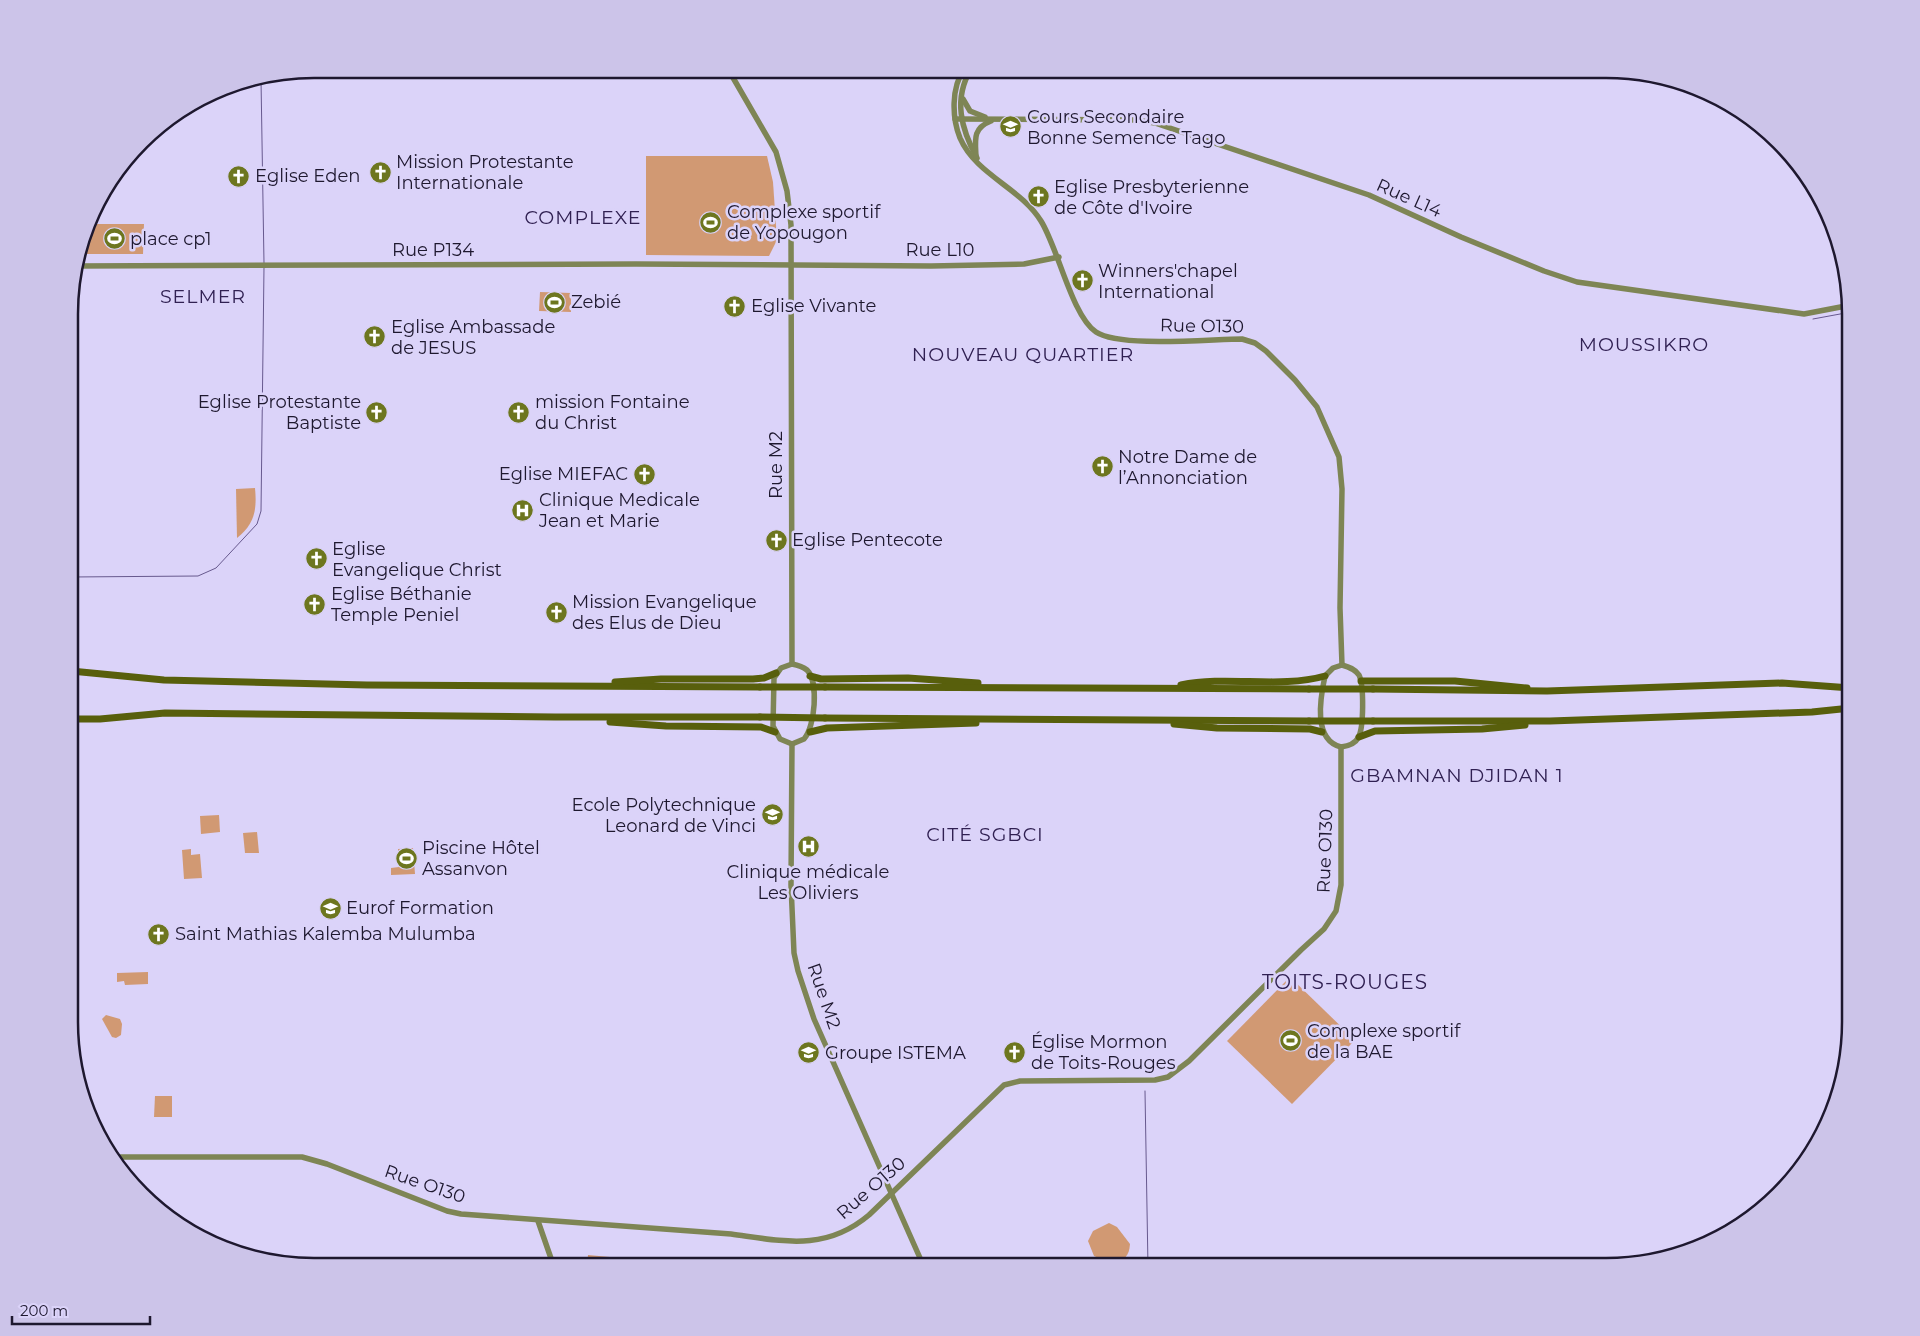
<svg xmlns="http://www.w3.org/2000/svg" width="1920" height="1336" viewBox="0 0 1920 1336" font-family="Montserrat,sans-serif">
  <style>
    .green { fill: #d19973 }
    .lines { fill: none; stroke-linecap: round; stroke-linejoin: round }
    .stream { stroke: #67598e; stroke-width: 1 }
    .secondary { stroke: #7e8555; stroke-width: 5.5 }
    .highway { stroke: #585f0c; stroke-width: 7 }
    .highway-bridge { stroke: #585f0c; stroke-width: 7 }
    .labels { text-anchor: middle; stroke-width: 5; stroke-linejoin: round; paint-order: stroke }
    .poi-label { font-size: 18px; fill: #1e182f; stroke: #dbd3f9; text-anchor: start }
    .street-label { font-size: 18px; fill: #1e182f; stroke: #dbd3f9 }
    .neighbourhood-label { font-size: 19px; letter-spacing: 1px; fill: #302052; stroke: #dbd3f9 }
    .quarter-label { font-size: 20px; letter-spacing: 1px; fill: #302052; stroke: #dbd3f9 }
    .rim { fill: none; stroke: #1e182f; stroke-width: 2.5 }
  </style>
  <rect width="100%" height="100%" fill="#dbd3f9"/>
  <g class="green">
    <polygon points="646,156 767,156 773,182 777,240 769,256 646,255"/>
    <polygon points="88,224 144,224 143,254 79,254"/>
    <polygon points="540,292 571,293 571,312 539,311"/>
    <path d="M 255,488 C 257,509 255,524 237,538 L 236,489 Z"/>
    <polygon points="219,815 220,832 201,834 200,816"/>
    <polygon points="257,832 259,853 245,853 243,833"/>
    <polygon points="413,848 415,874 391,875 391,868 399,867 398,849"/>
    <polygon points="191,849 191,855 200,854 202,878 184,879 182,850"/>
    <polygon points="148,972 148,984 125,985 124,981 117,982 117,973"/>
    <polygon points="1290,977 1355,1040 1292,1104 1227,1041"/>
    <polygon points="106,1015 120,1019 122,1024 121,1035 116,1038 112,1037 102,1019"/>
    <polygon points="155,1096 172,1096 172,1117 154,1117"/>
    <path d="M 1109,1223 L 1117,1227 L 1130,1244 C 1129,1256 1125,1260 1113,1264 L 1094,1256 L 1088,1241 L 1093,1231 Z"/>
    <polygon points="588,1255 621,1258 621,1267 587,1267"/>
  </g>
  <g class="lines">
    <g class="stream">
      <polyline points="261,79 264,263"/>
      <polyline points="1813,319 1851,312"/>
      <polyline points="71,577 198,576 216,568 257,524 261,511 264,267"/>
      <polyline points="1145,1091 1148,1267"/>
    </g>
    <g class="secondary">
      <polyline points="728,69 776,152 787,191 791,225 792,664"/>
      <path d="M 964,69 C 951,88 952,118 960,138 C 976,175 1021,188 1041,221 C 1058,248 1072,316 1096,332 C 1120,348 1211,339 1242,339 L 1255,343 L 1266,351 L 1295,380 L 1317,407 L 1339,457 L 1342,489 L 1340,608 L 1342,665"/>
      <path d="M 971,69 C 953,99 961,129 977,158"/>
      <polyline points="963,99 970,111 985,117"/>
      <polyline points="955,119 1136,120 1155,123 1369,195 1461,237 1544,271 1577,282 1804,314 1851,305"/>
      <path d="M 976,156 C 975,139 973,128 991,121"/>
      <polyline points="76,266 636,264 931,266 1024,264 1059,257"/>
      <path d="M 792,664 C 797,665 802,666 807,670 C 819,682 815,727 804,739 L 792,744 L 780,739 L 773,726 L 774,678 L 781,668 Z"/>
      <path d="M 1342,665 C 1349,667 1355,669 1359,675 C 1364,685 1364,729 1358,738 C 1355,744 1348,746 1341,747 C 1313,740 1320,699 1325,676 L 1333,668 Z"/>
      <polyline points="792,744 791,885 794,953 798,971 814,1019 924,1267"/>
      <path d="M 113,1157 L 302,1157 L 327,1164 L 447,1211 L 461,1214 L 731,1234 C 783,1241 825,1252 869,1215 L 1004,1085 L 1020,1081 L 1155,1080 L 1168,1077 L 1189,1061 L 1301,950 L 1324,929 L 1336,911 L 1341,885 L 1341,747"/>
      <polyline points="538,1221 554,1267"/>
    </g>
    <g class="highway">
      <polyline points="71,671 164,680 367,685 760,687"/>
      <polyline points="810,676 821,679 908,678 978,683"/>
      <polyline points="1361,681 1455,681 1527,688"/>
      <polyline points="615,682 661,679 753,679 764,678 776,673"/>
      <path d="M 1181,685 C 1228,675 1279,689 1325,676"/>
      <polyline points="825,687 1309,689"/>
      <polyline points="1373,689 1547,691 1782,683 1851,688"/>
      <polyline points="825,718 1309,721"/>
      <polyline points="71,719 100,719 165,713 555,717 760,717"/>
      <polyline points="1373,721 1550,721 1812,712 1851,708"/>
      <polyline points="610,722 666,726 761,727 775,732"/>
      <polyline points="1174,724 1217,728 1310,729 1322,732"/>
      <polyline points="810,732 827,728 976,723"/>
      <polyline points="1359,737 1375,731 1482,729 1525,725"/>
    </g>
    <g class="highway-bridge">
      <polyline points="760,687 825,687"/>
      <polyline points="1309,689 1373,689"/>
      <polyline points="760,717 825,718"/>
      <polyline points="1309,721 1373,721"/>
    </g>
  </g>
  <defs>
    <symbol id="university-disc" viewBox="-11 -11 22 22"><circle r="9.5" fill="#6d761f" stroke="#dbd3f9"/><path d="M0-5L7-2L0 1L-7-2ZM-4 1L0 2.5L4 1V4Q0 6-4 4Z" fill="#fff"/></symbol>
    <symbol id="church-disc" viewBox="-11 -11 22 22"><circle r="9.5" fill="#6d761f" stroke="#dbd3f9"/><path d="M-1.2-6h2.4v3.5h3.3v2.4h-3.3V6h-2.4V-.1h-3.3v-2.4h3.3Z" fill="#fff"/></symbol>
    <symbol id="stadium-disc" viewBox="-11 -11 22 22"><circle r="9.5" fill="#6d761f" stroke="#dbd3f9"/><path d="M0-5a6.5 5 0 1 0 0 10a6.5 5 0 1 0 0-10ZM-3.5-1.8h7v3.6h-7Z" fill="#fff"/></symbol>
    <symbol id="hospital-disc" viewBox="-11 -11 22 22"><circle r="9.5" fill="#6d761f" stroke="#dbd3f9"/><path d="M-5-5h3v3.5h4V-5h3V5h-3V1.5h-4V5h-3Z" fill="#fff"/></symbol>
  </defs>
  <g fill-rule="evenodd">
    <use href="#university-disc" x="998" y="114" width="25" height="25"/>
    <use href="#church-disc" x="368" y="160" width="25" height="25"/>
    <use href="#church-disc" x="226" y="164" width="25" height="25"/>
    <use href="#church-disc" x="1026" y="184" width="25" height="25"/>
    <use href="#stadium-disc" x="698" y="210" width="25" height="25"/>
    <use href="#stadium-disc" x="102" y="226" width="25" height="25"/>
    <use href="#church-disc" x="1070" y="268" width="25" height="25"/>
    <use href="#stadium-disc" x="542" y="290" width="25" height="25"/>
    <use href="#church-disc" x="722" y="294" width="25" height="25"/>
    <use href="#church-disc" x="362" y="324" width="25" height="25"/>
    <use href="#church-disc" x="364" y="400" width="25" height="25"/>
    <use href="#church-disc" x="506" y="400" width="25" height="25"/>
    <use href="#church-disc" x="1090" y="454" width="25" height="25"/>
    <use href="#church-disc" x="632" y="462" width="25" height="25"/>
    <use href="#hospital-disc" x="510" y="498" width="25" height="25"/>
    <use href="#church-disc" x="764" y="528" width="25" height="25"/>
    <use href="#church-disc" x="304" y="546" width="25" height="25"/>
    <use href="#church-disc" x="302" y="592" width="25" height="25"/>
    <use href="#church-disc" x="544" y="600" width="25" height="25"/>
    <use href="#university-disc" x="760" y="802" width="25" height="25"/>
    <use href="#hospital-disc" x="796" y="834" width="25" height="25"/>
    <use href="#stadium-disc" x="394" y="846" width="25" height="25"/>
    <use href="#university-disc" x="318" y="896" width="25" height="25"/>
    <use href="#church-disc" x="146" y="922" width="25" height="25"/>
    <use href="#stadium-disc" x="1278" y="1028" width="25" height="25"/>
    <use href="#church-disc" x="1002" y="1040" width="25" height="25"/>
    <use href="#university-disc" x="796" y="1040" width="25" height="25"/>
  </g>
  <g class="labels">
    <g class="poi-label">
      <text x="1027" y="123">Cours Secondaire<tspan x="1027" dy="21">Bonne Semence Tago</tspan></text>
      <text x="396" y="168">Mission Protestante<tspan x="396" dy="21">Internationale</tspan></text>
      <text x="255" y="182">Eglise Eden</text>
      <text x="1054" y="193">Eglise Presbyterienne<tspan x="1054" dy="21">de Côte d'Ivoire</tspan></text>
      <text x="727" y="218">Complexe sportif<tspan x="727" dy="21">de Yopougon</tspan></text>
      <text x="130" y="245">place cp1</text>
      <text x="1098" y="277">Winners'chapel<tspan x="1098" dy="21">International</tspan></text>
      <text x="571" y="308">Zebié</text>
      <text x="751" y="312">Eglise Vivante</text>
      <text x="391" y="333">Eglise Ambassade<tspan x="391" dy="21">de JESUS</tspan></text>
      <text x="361" y="408" text-anchor="end">Eglise Protestante<tspan x="361" dy="21">Baptiste</tspan></text>
      <text x="535" y="408">mission Fontaine<tspan x="535" dy="21">du Christ</tspan></text>
      <text x="1118" y="463">Notre Dame de<tspan x="1118" dy="21">l’Annonciation</tspan></text>
      <text x="628" y="480" text-anchor="end">Eglise MIEFAC</text>
      <text x="539" y="506">Clinique Medicale<tspan x="539" dy="21">Jean et Marie</tspan></text>
      <text x="792" y="546">Eglise Pentecote</text>
      <text x="332" y="555">Eglise<tspan x="332" dy="21">Evangelique Christ</tspan></text>
      <text x="331" y="600">Eglise Béthanie<tspan x="331" dy="21">Temple Peniel</tspan></text>
      <text x="572" y="608">Mission Evangelique<tspan x="572" dy="21">des Elus de Dieu</tspan></text>
      <text x="756" y="811" text-anchor="end">Ecole Polytechnique<tspan x="756" dy="21">Leonard de Vinci</tspan></text>
      <text x="422" y="854">Piscine Hôtel<tspan x="422" dy="21">Assanvon</tspan></text>
      <text x="808" y="878" text-anchor="middle">Clinique médicale<tspan x="808" dy="21">Les Oliviers</tspan></text>
      <text x="346" y="914">Eurof Formation</text>
      <text x="175" y="940">Saint Mathias Kalemba Mulumba</text>
      <text x="1307" y="1037">Complexe sportif<tspan x="1307" dy="21">de la BAE</tspan></text>
      <text x="1031" y="1048">Église Mormon<tspan x="1031" dy="21">de Toits-Rouges</tspan></text>
      <text x="825" y="1059">Groupe ISTEMA</text>
    </g>
    <g class="street-label">
      <text transform="translate(1409 198) rotate(24)" y="6">Rue L14</text>
      <text x="433" y="256">Rue P134</text>
      <text x="940" y="256">Rue L10</text>
      <text transform="translate(1202 326) rotate(1)" y="6">Rue O130</text>
      <text transform="translate(776 465) rotate(-90)" y="6">Rue M2</text>
      <text transform="translate(1325 851) rotate(-88)" y="6">Rue O130</text>
      <text transform="translate(824 996) rotate(71)" y="6">Rue M2</text>
      <text transform="translate(425 1184) rotate(19)" y="6">Rue O130</text>
      <text transform="translate(871 1188) rotate(-41)" y="6">Rue O130</text>
    </g>
    <g class="neighbourhood-label">
      <text x="583" y="224">COMPLEXE</text>
      <text x="203" y="303">SELMER</text>
      <text x="1644" y="351">MOUSSIKRO</text>
      <text x="1023" y="361">NOUVEAU QUARTIER</text>
      <text x="1457" y="782">GBAMNAN DJIDAN 1</text>
      <text x="985" y="841">CITÉ SGBCI</text>
    </g>
    <g class="quarter-label">
      <text x="1345" y="989">TOITS-ROUGES</text>
    </g>
  </g>
  <path d="M0 0H1920V1336H0ZM314 78H1606A236 236 0 0 1 1842 314V1022A236 236 0 0 1 1606 1258H314A236 236 0 0 1 78 1022V314A236 236 0 0 1 314 78Z" fill="#ccc4e9" fill-rule="evenodd"/>
  <path class="rim" d="M314 78H1606A236 236 0 0 1 1842 314V1022A236 236 0 0 1 1606 1258H314A236 236 0 0 1 78 1022V314A236 236 0 0 1 314 78Z"/>
  <path d="M12 1316v8h138v-8" fill="none" stroke="#1e182f" stroke-width="2.5"/>
  <text x="20" y="1316" font-size="15" fill="#1e182f" stroke="#dbd3f9" stroke-width="4" paint-order="stroke">200 m</text>
</svg>
